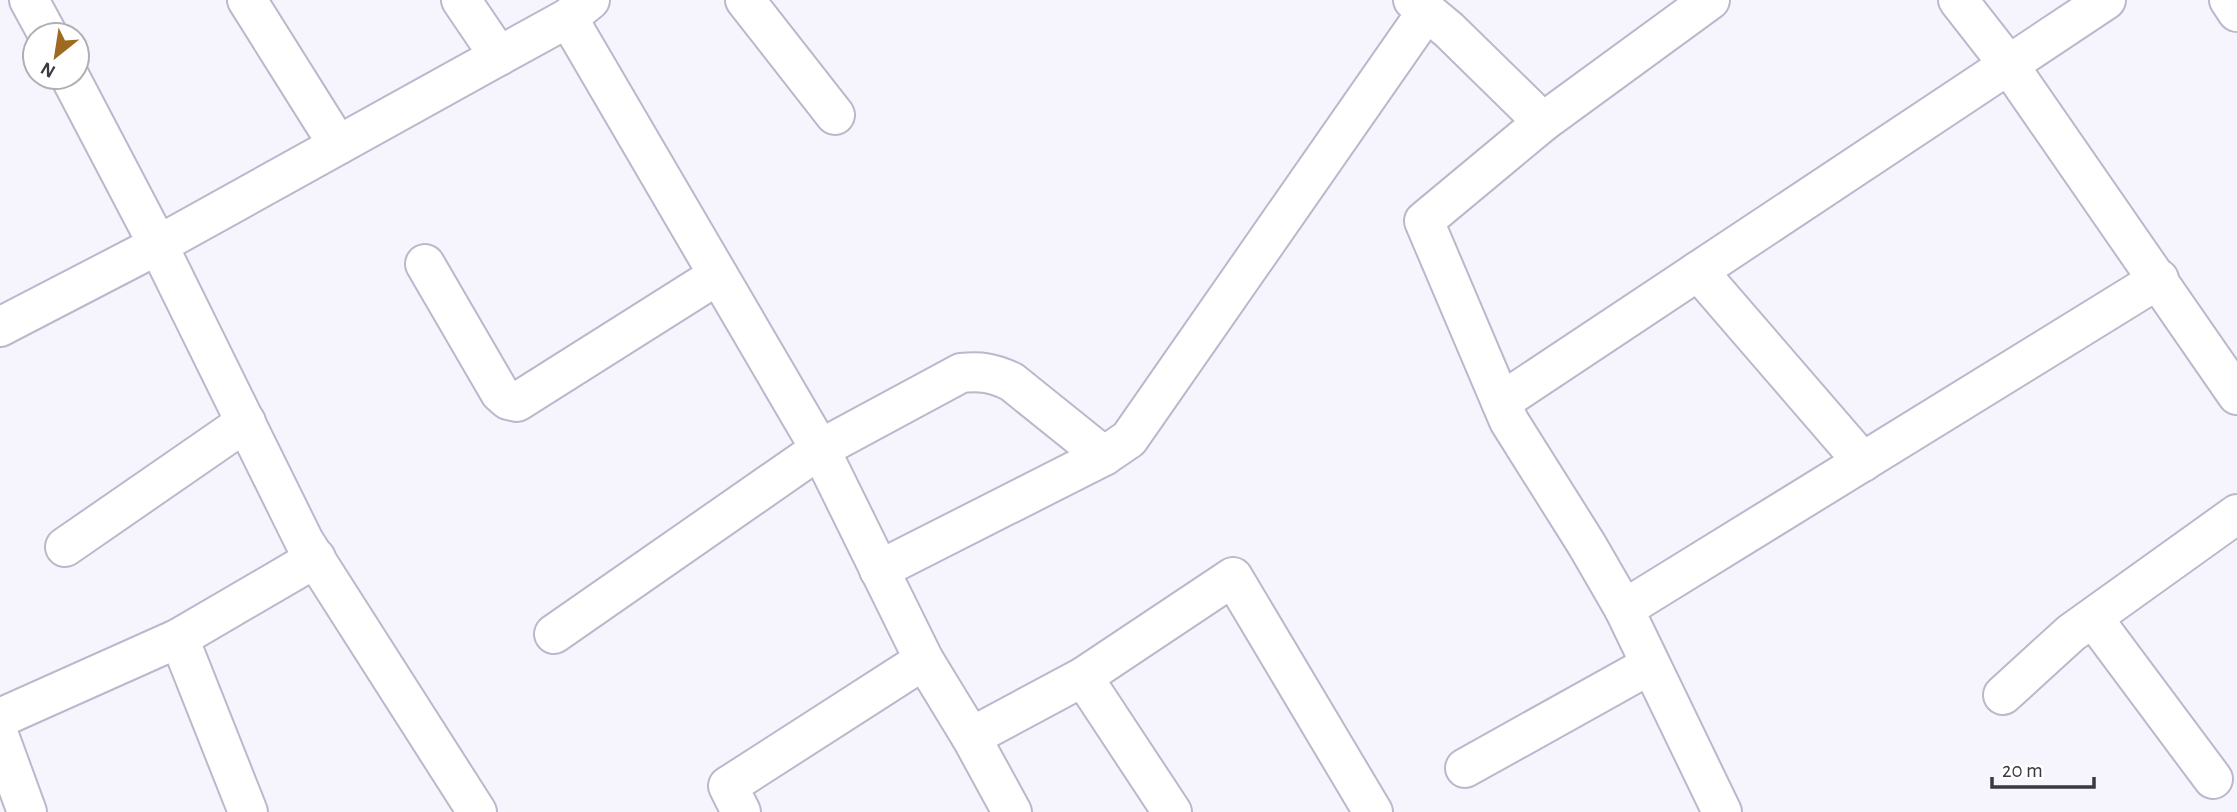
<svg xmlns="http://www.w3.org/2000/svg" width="2237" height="812" viewBox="0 0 2237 812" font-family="'Alegreya Sans',sans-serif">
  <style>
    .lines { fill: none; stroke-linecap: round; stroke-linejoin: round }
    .street-casing { stroke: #bab8cb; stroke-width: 42 }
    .street { stroke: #fff; stroke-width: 38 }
  </style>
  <rect width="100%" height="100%" fill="#f6f5fd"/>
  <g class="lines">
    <defs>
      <g id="street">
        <polyline points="29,0 48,35"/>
        <polyline points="247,0 338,145"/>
        <polyline points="461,0 499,56"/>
        <polyline points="745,0 835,115"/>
        <polyline points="1413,0 1449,30 1543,122 1710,0"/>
        <polyline points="1958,0 2008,64 2237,395"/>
        <polyline points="2229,0 2237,12"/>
        <polyline points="568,18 820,449 924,660 971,737 1012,812"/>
        <polyline points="70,77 158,245 304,541 477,812"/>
        <polyline points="1543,122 1424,221 1509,421 1587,545 1624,609 1722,812"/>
        <polyline points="425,264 500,393 508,400 517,402 718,275"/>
        <polyline points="1698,271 1863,462"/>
        <polyline points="0,327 158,245 499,56 568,18 590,0"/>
        <polyline points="1501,402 2106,0"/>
        <polyline points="65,547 246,422"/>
        <polyline points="879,570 1104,456 1129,439 1427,11"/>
        <polyline points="1624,609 2159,279"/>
        <polyline points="2093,618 2213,779"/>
        <path d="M 554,634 L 820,449 L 961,373 C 981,371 994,373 1012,382 L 1104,456"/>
        <polyline points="179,638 248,812"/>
        <polyline points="1083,677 1172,812"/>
        <polyline points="2003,695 2071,633 2237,514"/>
        <polyline points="0,718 179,638 316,558"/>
        <polyline points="971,737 1083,677 1233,577 1373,812"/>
        <polyline points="0,738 27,812"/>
        <polyline points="1465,768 1650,665"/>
        <polyline points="741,812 728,786 924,660"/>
      </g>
    </defs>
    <use href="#street" class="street-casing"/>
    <use href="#street" class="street"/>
  </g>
  <g transform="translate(56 56) rotate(210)"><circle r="33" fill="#ffffff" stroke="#b0b0b3" stroke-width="2"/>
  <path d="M0-5L12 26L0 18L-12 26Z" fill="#9e6a22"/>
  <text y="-10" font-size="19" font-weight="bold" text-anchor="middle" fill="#3a3941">N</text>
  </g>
  <path d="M1992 777v10h102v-10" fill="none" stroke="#3a3941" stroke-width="3.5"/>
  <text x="2002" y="777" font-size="21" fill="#3a3941" stroke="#ffffff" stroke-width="5" paint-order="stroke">20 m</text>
</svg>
